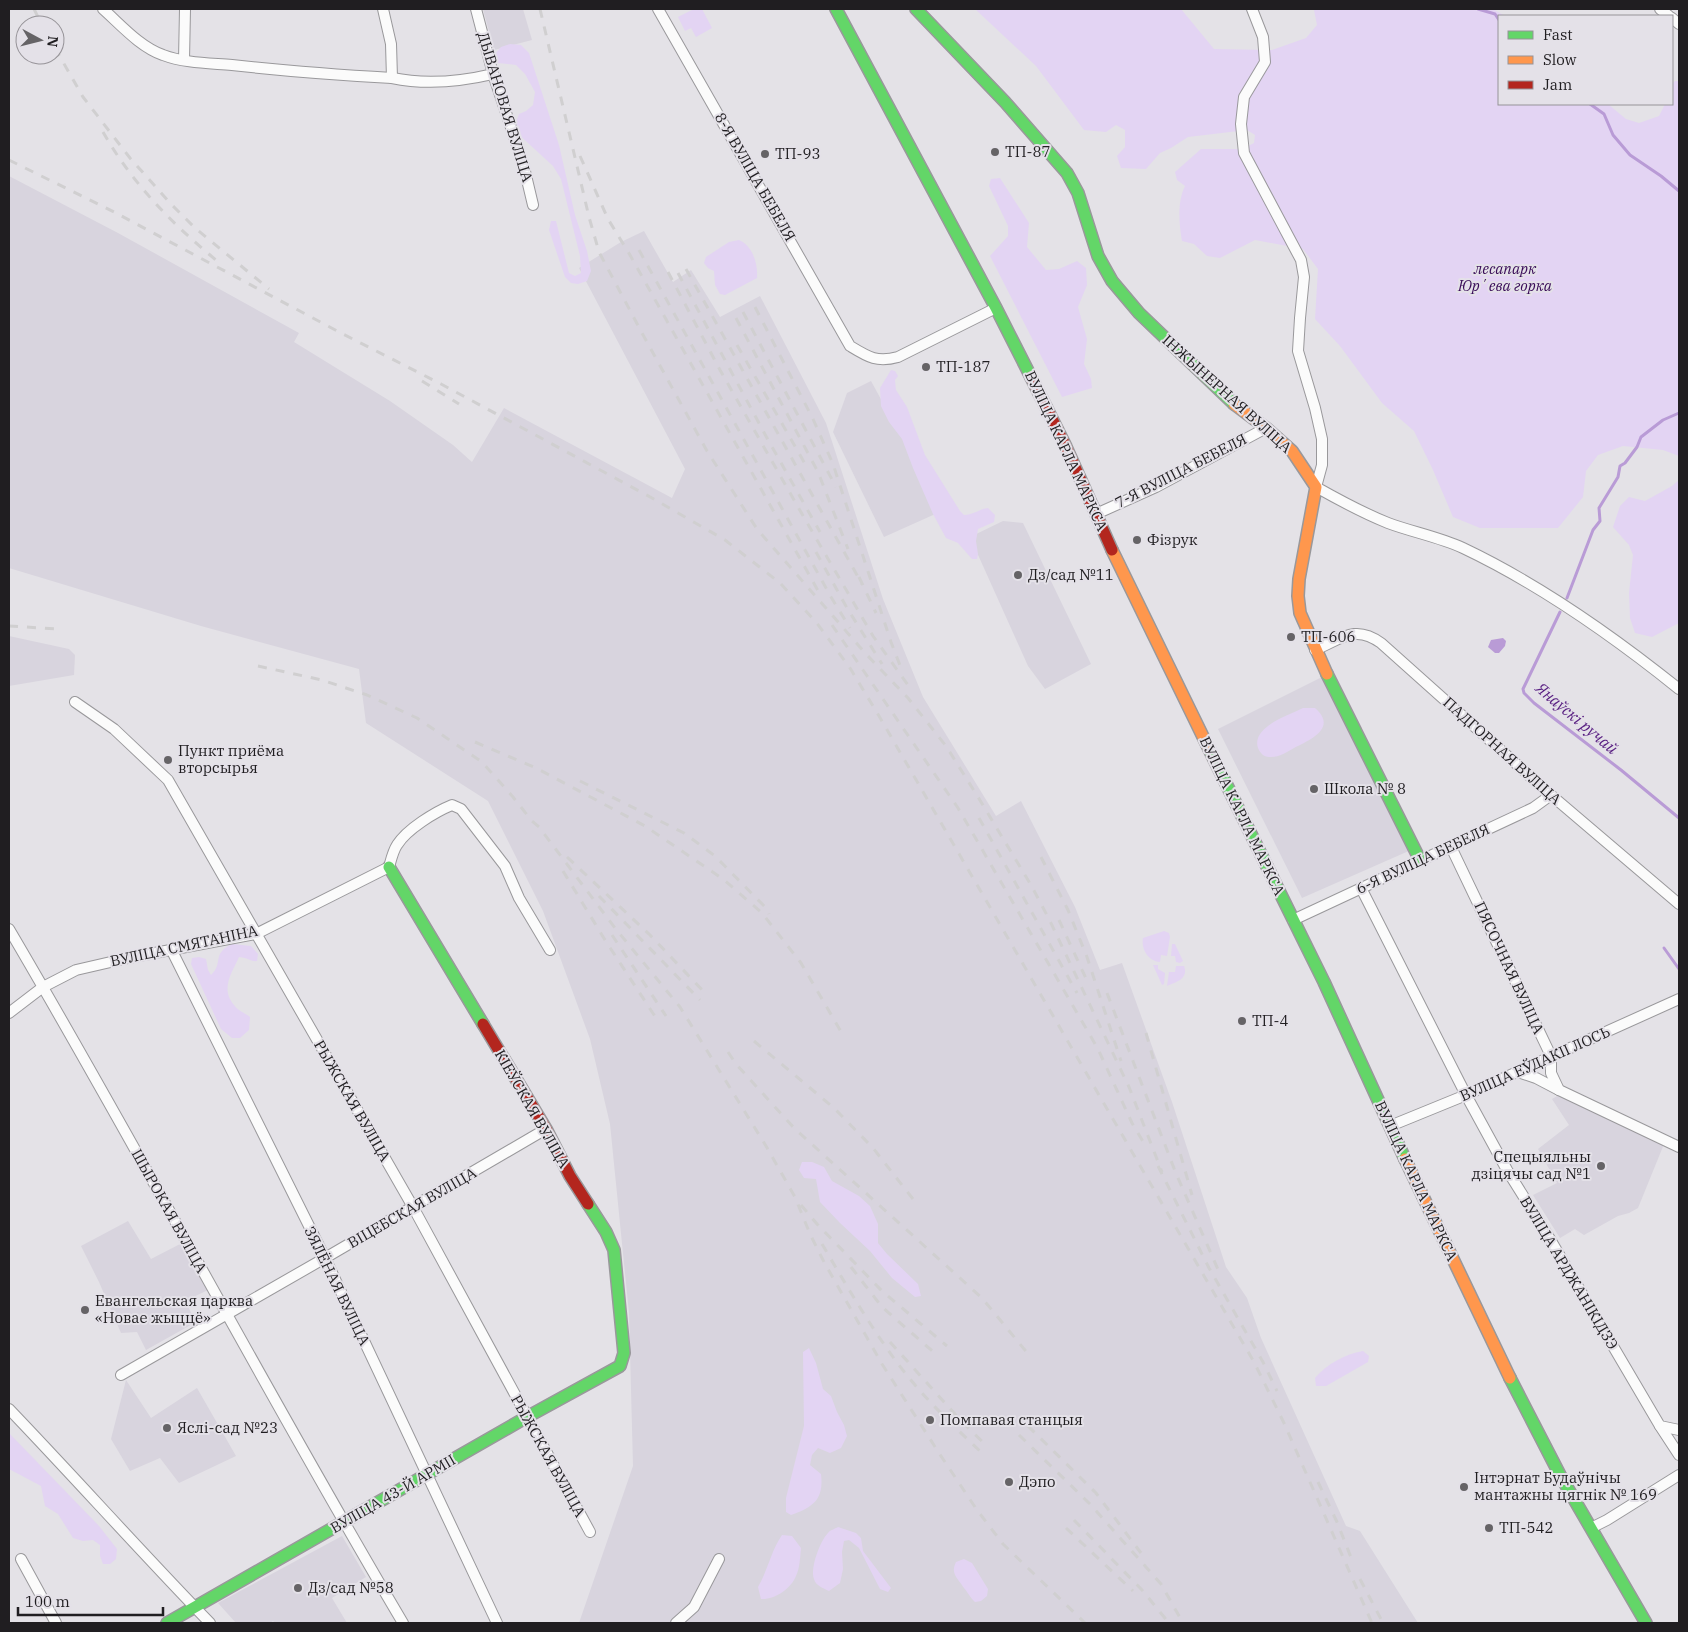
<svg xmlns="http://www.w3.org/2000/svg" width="1688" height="1632" viewBox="0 0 1688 1632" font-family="'IBM Plex Serif',serif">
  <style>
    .built { fill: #d8d4de }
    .green { fill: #e3d4f3 }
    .water { fill: #b99bd6 }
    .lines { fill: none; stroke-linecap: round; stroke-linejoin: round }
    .stream { stroke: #b99bd6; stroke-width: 3 }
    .street-casing { stroke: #99989b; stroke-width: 12 }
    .fast-casing { stroke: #99989b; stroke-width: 14 }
    .slow-casing { stroke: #99989b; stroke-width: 14 }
    .jam-casing { stroke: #99989b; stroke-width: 14 }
    .street { stroke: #fbfbfb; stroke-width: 10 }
    .fast { stroke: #63d668; stroke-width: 11 }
    .slow { stroke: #ff974d; stroke-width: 11 }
    .jam { stroke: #b3261e; stroke-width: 11 }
    .rail { stroke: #d0cfd0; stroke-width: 3; stroke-dasharray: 9 9; stroke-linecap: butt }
    .poi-dot { fill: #656366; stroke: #e4e1e8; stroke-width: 2 }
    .labels { text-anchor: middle; stroke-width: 4; stroke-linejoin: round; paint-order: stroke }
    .street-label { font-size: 15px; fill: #201e21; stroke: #e4e1e8 }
    .poi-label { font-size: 15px; fill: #201e21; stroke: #e4e1e8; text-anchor: start }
    .park-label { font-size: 15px; font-style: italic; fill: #390c58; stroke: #e4e1e8 }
    .water-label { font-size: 16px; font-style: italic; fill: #571d80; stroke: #e4e1e8 }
  </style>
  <rect width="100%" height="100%" fill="#e4e2e7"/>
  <g class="built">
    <polygon points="483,9 523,9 532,40 494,50"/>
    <polygon points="9,176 118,233 299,333 294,342 390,401 453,445 472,462 504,408 672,498 685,469 579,268 621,242 644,231 673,282 691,270 720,317 760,296 826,423 883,599 923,697 996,816 1021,801 1075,907 1100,970 1122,963 1172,1102 1226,1267 1247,1298 1261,1338 1346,1526 1360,1531 1418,1623 579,1623 633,1466 629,1313 610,1124 590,1039 543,911 488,801 366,723 359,669 201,626 9,568"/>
    <polygon points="871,381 942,511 884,537 833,432 847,393"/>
    <polygon points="1003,521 1023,523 1091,664 1045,689 1028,666 970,537"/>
    <polygon points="9,636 69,649 75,655 74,675 9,686"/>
    <polygon points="1322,677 1411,850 1302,898 1218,729"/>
    <polygon points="1559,1095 1664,1144 1638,1208 1629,1213 1618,1216 1584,1235 1575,1229 1560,1238 1533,1195 1557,1183 1538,1149 1569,1125 1552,1099"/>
    <polygon points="128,1221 151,1259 182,1243 208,1290 185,1301 196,1322 146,1350 137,1332 121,1333 99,1282 81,1246"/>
    <polygon points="126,1380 151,1418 197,1388 236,1456 179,1483 160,1458 130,1471 111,1439"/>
    <polygon points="342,1536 366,1577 332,1598 347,1623 275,1623 273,1621 270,1623 236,1623 218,1603"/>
  </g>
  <g class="green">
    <polygon points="694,9 702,9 712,28 696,37 691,28 685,31 678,17"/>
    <path d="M 975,9 L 1181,9 L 1214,49 L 1272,50 L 1306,38 L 1317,25 L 1314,10 L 1312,9 L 1493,9 L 1505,16 L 1499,16 L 1499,104 L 1608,104 L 1626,119 L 1639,123 L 1659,116 L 1665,104 L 1672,104 L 1672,84 L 1675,81 L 1679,81 L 1679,456 L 1663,450 L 1623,446 L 1598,455 L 1586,471 L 1583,497 L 1558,528 L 1480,528 L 1453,517 L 1433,470 L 1414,431 L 1382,403 L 1340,346 L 1315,319 L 1318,269 L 1303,249 L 1255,240 L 1220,258 L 1207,256 L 1194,244 L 1182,241 C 1179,223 1177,203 1185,186 L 1177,180 L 1175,172 L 1201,149 L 1242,149 L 1254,143 L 1255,135 L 1247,130 L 1188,137 L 1171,148 L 1160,153 L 1146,169 L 1121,168 L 1117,156 L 1125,147 L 1125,130 L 1116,125 L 1106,132 L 1084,130 L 1036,66 Z"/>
    <polygon points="510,44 521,45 529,53 559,145 575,215 587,251 591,271 587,281 578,284 571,283 565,277 549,230 551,221 556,221 569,273 575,276 581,273 580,256 561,179 553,166 516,132 515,125 519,114 526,111 533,105 535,92 525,74 516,65 498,63 495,54 501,47"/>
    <polygon points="1000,178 1029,223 1027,247 1046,270 1059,269 1077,261 1086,268 1087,285 1078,307 1087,339 1084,364 1091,379 1092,388 1062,397 990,256 1008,236 1008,226 989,186 991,179"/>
    <path d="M 739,240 C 753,246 758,264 757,278 L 725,295 L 720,294 L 715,285 L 714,271 L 708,268 L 704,263 L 706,257 L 729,242 Z"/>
    <path d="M 891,370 L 895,371 L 898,376 L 895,380 L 896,390 L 907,407 L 925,455 L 960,511 L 964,515 C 973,515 979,509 988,508 L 995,515 L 994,522 L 978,529 L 976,541 L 978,554 L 977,559 L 972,559 L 958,543 L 946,538 L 933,514 L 913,468 L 902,439 L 889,422 L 881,406 L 880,388 Z"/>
    <polygon points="1679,480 1679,623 1652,637 1635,633 1630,618 1629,593 1633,555 1629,545 1613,527 1620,506 1629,497 1645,501 1672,486"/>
    <path d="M 1303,708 L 1315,708 C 1338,728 1310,740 1294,748 C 1287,752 1278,758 1269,757 C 1264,757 1260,753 1258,748 C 1251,727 1289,715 1303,708 Z"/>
    <path d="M 1164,931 L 1169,933 L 1170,937 L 1167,956 L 1161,955 L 1160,962 C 1148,961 1141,949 1143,938 Z"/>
    <path d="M 232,944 L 251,946 L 258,954 L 257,961 C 251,962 246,957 239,957 C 232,973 220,988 234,1005 C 237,1010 245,1013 250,1017 L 249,1030 L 240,1038 L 232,1038 L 221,1029 L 191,964 L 192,958 L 199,957 L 206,959 L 208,970 L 211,975 C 224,963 211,954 232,944 Z"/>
    <polygon points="1172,944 1175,944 1183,961 1180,963 1176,962 1175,956 1171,956"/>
    <polygon points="1153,965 1158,965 1158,969 1165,973 1164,984 1162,985"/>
    <path d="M 1176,966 L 1184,966 C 1189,979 1176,982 1167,986 L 1169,972 L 1175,972 Z"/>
    <polygon points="802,1162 812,1162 824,1167 832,1181 859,1196 870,1206 878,1224 878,1243 887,1254 918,1284 921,1296 915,1297 892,1278 870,1251 840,1223 820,1202 816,1179 804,1178 799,1170"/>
    <path d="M 809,1348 L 816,1363 L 823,1389 L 831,1396 L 837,1412 L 844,1425 L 847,1436 L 841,1448 L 830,1453 L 818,1448 L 812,1455 L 810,1465 L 821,1474 C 824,1499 814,1507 791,1515 L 786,1512 L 786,1498 L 804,1426 L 803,1352 Z"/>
    <path d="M 1363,1351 L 1369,1356 L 1368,1362 L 1326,1386 L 1316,1386 L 1315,1378 C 1327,1364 1345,1354 1363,1351 Z"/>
    <polygon points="9,1433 99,1526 117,1549 116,1559 110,1564 103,1564 100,1556 100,1545 93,1540 83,1541 73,1538 58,1514 45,1506 41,1486 9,1469"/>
    <path d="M 838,1527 L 856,1533 L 861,1538 L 863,1551 L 891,1588 L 888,1592 L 880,1589 L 859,1548 L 849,1540 L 844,1541 L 842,1552 L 843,1569 L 840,1583 L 829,1591 C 823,1588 816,1586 814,1579 C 810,1568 820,1541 828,1533 C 830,1530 835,1529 838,1527 Z"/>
    <path d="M 782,1535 L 792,1536 L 801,1548 C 800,1557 800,1568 796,1576 C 791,1589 774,1600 761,1599 L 758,1587 C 768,1570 771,1551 782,1535 Z"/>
    <path d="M 964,1559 L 972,1563 L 988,1589 L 987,1596 L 981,1601 L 975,1602 C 970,1597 968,1593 964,1588 C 958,1578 950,1574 956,1562 Z"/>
  </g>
  <polygon class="water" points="1503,638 1506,641 1505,646 1499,653 1495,653 1488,647 1491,640"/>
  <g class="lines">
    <g class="stream">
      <polyline points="1478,9 1495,14 1499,20"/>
      <polyline points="1590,104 1604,114 1613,135 1630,155 1661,176 1679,191"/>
      <polyline points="1567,598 1593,530 1600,521 1599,508 1618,477 1620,466 1625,463 1637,447 1641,437 1663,420 1679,413"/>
      <polyline points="1560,612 1523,689 1524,693 1534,703 1621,770 1679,818"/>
      <polyline points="1664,948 1679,969"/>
    </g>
    <defs>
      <g id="street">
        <path d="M 103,9 C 121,25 140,47 163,55 C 184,63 209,63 232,65 C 285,71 339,75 392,78 C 426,85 459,82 493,74"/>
        <polyline points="383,9 391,44 392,78"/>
        <polyline points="476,9 493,74 523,163 533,205"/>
        <path d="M 658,9 L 850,346 C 868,357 877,363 898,357 L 996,308"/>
        <path d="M 1252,9 L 1263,37 L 1265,62 L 1244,97 L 1241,124 L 1244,153 L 1301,260 L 1304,277 L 1300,318 L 1298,351 L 1315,408 L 1322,439 L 1322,465 L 1316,487 C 1339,500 1363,513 1388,523 C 1412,532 1439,537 1463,548 C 1541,585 1613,636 1679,689"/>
        <polyline points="1660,9 1669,16"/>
        <polyline points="1672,18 1679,24"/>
        <polyline points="184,60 185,9"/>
        <polyline points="1096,514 1156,487 1266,428"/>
        <path d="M 1315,650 C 1341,639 1355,624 1381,643 L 1551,795 L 1679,904"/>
        <polyline points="75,702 114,729 168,780 413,1207 590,1532"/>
        <polyline points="1451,847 1551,1056 1551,1073 1559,1090 1679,1147"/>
        <polyline points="1361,888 1466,1095 1507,1170 1547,1234 1660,1426 1679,1430"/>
        <polyline points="1293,920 1533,808 1551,795"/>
        <path d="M 9,929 C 144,1158 267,1394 403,1623"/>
        <polyline points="172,951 325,1258 497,1623"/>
        <path d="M 9,1013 L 43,987 L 76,970 L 128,958 L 256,934 L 389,867 C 391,860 393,851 397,845 C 407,829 435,812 452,805 L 461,809 L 505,866 L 519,898 L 550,950"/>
        <polyline points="1518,1072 1536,1078 1559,1090"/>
        <polyline points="1390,1126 1466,1095 1679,999"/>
        <polyline points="121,1375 325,1258 546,1129"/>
        <path d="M 9,1409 C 77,1480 142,1553 210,1623"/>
        <polyline points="1660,1426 1679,1455"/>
        <polyline points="1591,1528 1607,1520 1679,1475"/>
        <polyline points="21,1559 56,1623"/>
        <polyline points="676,1623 694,1607 719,1559"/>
      </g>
      <g id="fast">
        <polyline points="836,9 996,308 1031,377"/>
        <polyline points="916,9 1005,102 1067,173 1078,193 1098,256 1112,281 1139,313 1234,404"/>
        <polyline points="1327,674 1420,860"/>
        <polyline points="1209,749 1324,982 1405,1159"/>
        <polyline points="389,867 483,1024"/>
        <polyline points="1510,1378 1560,1475 1646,1623"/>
        <polyline points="167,1623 527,1417 620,1366 624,1353 614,1250 606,1232 588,1204"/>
      </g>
      <g id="slow">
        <polyline points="1234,404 1266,428 1292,451 1316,487 1299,579 1298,596 1300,613 1327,674"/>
        <polyline points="1112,550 1209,749"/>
        <polyline points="1405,1159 1510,1378"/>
      </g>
      <g id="jam">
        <polyline points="1031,377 1066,447 1112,550"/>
        <polyline points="483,1024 546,1129 570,1176 588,1204"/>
      </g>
    </defs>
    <use href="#street" class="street-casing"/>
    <use href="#fast" class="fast-casing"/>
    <use href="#slow" class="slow-casing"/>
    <use href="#jam" class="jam-casing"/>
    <use href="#street" class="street"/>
    <use href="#fast" class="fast"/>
    <use href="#slow" class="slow"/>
    <use href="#jam" class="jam"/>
    <g class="rail">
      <polyline points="34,9 42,25"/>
      <polyline points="540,9 589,217 599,252 642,333 707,451 757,529 866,654 908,698 946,746 978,797 1031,885 1049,919 1129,1087 1162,1172"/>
      <polyline points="55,48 83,97 130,158 170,203 195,228 269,289"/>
      <path d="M 103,132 C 132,183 171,223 216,260"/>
      <polyline points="580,156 608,219 630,255 821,596"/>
      <polyline points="9,160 114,212 341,333 441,384 652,498 725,540 780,583 816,622 850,668 879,716 1254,1362 1284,1423 1372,1623"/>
      <polyline points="639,250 831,597 850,628"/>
      <polyline points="686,269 862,584"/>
      <polyline points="668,272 720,370 806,521 873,636 910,688"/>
      <polyline points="678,273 767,438 820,532"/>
      <polyline points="755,307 813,419 833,464 891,642 901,668"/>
      <polyline points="743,312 836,487"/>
      <polyline points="736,318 818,472 848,549"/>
      <polyline points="737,345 808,469"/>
      <polyline points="422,381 459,404"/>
      <polyline points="816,552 847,608 882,664"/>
      <polyline points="859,577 876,613"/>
      <polyline points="832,625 958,808 1098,1049 1132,1123 1145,1145"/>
      <polyline points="9,626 58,629"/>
      <polyline points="258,666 322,680 367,695 417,718 482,762 513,797 532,821 539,827 615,928 680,1007 766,1146 795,1197 810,1234 824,1262 882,1364 939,1453 977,1510 1003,1544 1085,1623"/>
      <polyline points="475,742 536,768 645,826 723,879 762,913 801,963 843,1035"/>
      <polyline points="580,781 684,833 715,856 767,909 769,914"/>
      <polyline points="979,818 1077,993"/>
      <polyline points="567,857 650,935 706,994"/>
      <polyline points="1041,857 1068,910 1087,957 1121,1061"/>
      <polyline points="563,871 605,940 658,1021"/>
      <polyline points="599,896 700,1000"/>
      <polyline points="1059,920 1089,985"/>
      <polyline points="612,935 666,1016"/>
      <polyline points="1107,993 1175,1171 1220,1274"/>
      <polyline points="1146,1033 1192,1195"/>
      <polyline points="754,1041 834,1108 873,1148 913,1199"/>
      <polyline points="728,1052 736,1064 795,1129 982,1298 1029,1355"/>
      <polyline points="1158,1166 1209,1268 1263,1362 1277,1391"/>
      <polyline points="801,1205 817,1224 882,1291 947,1346"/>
      <path d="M 822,1244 C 845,1283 867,1321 893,1357 C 918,1392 950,1423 981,1452"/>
      <polyline points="851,1267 882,1307 938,1356"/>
      <polyline points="890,1342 963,1423 987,1446"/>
      <polyline points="1028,1426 1096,1493 1141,1553"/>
      <polyline points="1019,1435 1090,1504 1161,1584 1183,1623"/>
      <polyline points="1318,1482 1337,1522 1352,1560"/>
      <polyline points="1074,1520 1142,1590 1169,1623"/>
      <polyline points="1066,1528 1133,1591"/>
      <polyline points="1360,1579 1383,1623"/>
    </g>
  </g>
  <g class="poi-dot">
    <circle cx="995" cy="152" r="5"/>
    <circle cx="765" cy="154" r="5"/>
    <circle cx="926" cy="367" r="5"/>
    <circle cx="1137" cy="540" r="5"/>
    <circle cx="1018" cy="575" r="5"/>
    <circle cx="1291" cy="637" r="5"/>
    <circle cx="168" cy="760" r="5"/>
    <circle cx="1314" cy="789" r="5"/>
    <circle cx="1242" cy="1021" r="5"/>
    <circle cx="1601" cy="1166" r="5"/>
    <circle cx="85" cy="1310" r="5"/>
    <circle cx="930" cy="1420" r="5"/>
    <circle cx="167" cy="1428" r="5"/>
    <circle cx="1009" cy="1482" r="5"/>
    <circle cx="1464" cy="1487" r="5"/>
    <circle cx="1489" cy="1528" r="5"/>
    <circle cx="298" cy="1588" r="5"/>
  </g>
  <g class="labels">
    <g class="street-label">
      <text transform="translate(505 107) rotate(73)" y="5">ДЫВАНОВАЯ ВУЛІЦА</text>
      <text transform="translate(755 177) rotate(60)" y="5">8-Я ВУЛІЦА БЕБЕЛЯ</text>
      <text transform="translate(1227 394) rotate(42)" y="5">ІНЖЫНЕРНАЯ ВУЛІЦА</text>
      <text transform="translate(1066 451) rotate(65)" y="5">ВУЛІЦА КАРЛА МАРКСА</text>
      <text transform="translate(1181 471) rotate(-27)" y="5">7-Я ВУЛІЦА БЕБЕЛЯ</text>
      <text transform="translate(1502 751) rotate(42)" y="5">ПАДГОРНАЯ ВУЛІЦА</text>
      <text transform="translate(1242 816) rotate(64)" y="5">ВУЛІЦА КАРЛА МАРКСА</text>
      <text transform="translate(1423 859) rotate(-25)" y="5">6-Я ВУЛІЦА БЕБЕЛЯ</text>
      <text transform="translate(184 946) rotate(-12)" y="5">ВУЛІЦА СМЯТАНІНА</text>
      <text transform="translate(1509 968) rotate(65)" y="5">ПЯСОЧНАЯ ВУЛІЦА</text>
      <text transform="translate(1535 1064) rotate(-24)" y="5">ВУЛІЦА ЕЎДАКІІ ЛОСЬ</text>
      <text transform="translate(352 1101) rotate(60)" y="5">РЫЖСКАЯ ВУЛІЦА</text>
      <text transform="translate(532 1109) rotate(60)" y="5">КІЕЎСКАЯ ВУЛІЦА</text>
      <text transform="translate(1416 1181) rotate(65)" y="5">ВУЛІЦА КАРЛА МАРКСА</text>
      <text transform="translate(412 1208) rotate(-30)" y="5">ВІЦЕБСКАЯ ВУЛІЦА</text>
      <text transform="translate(169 1211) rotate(61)" y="5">ШЫРОКАЯ ВУЛІЦА</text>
      <text transform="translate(1569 1273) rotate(59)" y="5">ВУЛІЦА АРДЖАНІКІДЗЭ</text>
      <text transform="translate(337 1286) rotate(64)" y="5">ЗЯЛЁНАЯ ВУЛІЦА</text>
      <text transform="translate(548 1456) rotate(61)" y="5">РЫЖСКАЯ ВУЛІЦА</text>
      <text transform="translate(393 1494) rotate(-30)" y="5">ВУЛІЦА 43-Й АРМІІ</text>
    </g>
    <g class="poi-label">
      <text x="1005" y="157">ТП-87</text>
      <text x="775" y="159">ТП-93</text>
      <text x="936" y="372">ТП-187</text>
      <text x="1147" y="545">Фізрук</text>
      <text x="1028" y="580">Дз/сад №11</text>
      <text x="1301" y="642">ТП-606</text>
      <text x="178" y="756">Пункт приёма<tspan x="178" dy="17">вторсырья</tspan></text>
      <text x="1324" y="794">Школа № 8</text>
      <text x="1252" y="1026">ТП-4</text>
      <text x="1591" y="1162" text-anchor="end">Спецыяльны<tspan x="1591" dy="17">дзіцячы сад №1</tspan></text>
      <text x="95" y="1306">Евангельская царква<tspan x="95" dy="17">«Новае жыццё»</tspan></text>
      <text x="940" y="1425">Помпавая станцыя</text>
      <text x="177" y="1433">Яслі-сад №23</text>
      <text x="1474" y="1483">Інтэрнат Будаўнічы<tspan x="1474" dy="17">мантажны цягнік № 169</tspan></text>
      <text x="1019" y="1487">Дэпо</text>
      <text x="1499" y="1533">ТП-542</text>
      <text x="308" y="1593">Дз/сад №58</text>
    </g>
    <g class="park-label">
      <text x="1505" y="274">лесапарк<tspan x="1505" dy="17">Юрʼева горка</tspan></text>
    </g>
    <g class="water-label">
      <text transform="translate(1577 718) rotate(40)" y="6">Янаўскі ручай</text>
    </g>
  </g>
  <rect width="1688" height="1632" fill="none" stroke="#201e21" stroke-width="20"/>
  <rect x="1498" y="15" width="175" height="90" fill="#e4e1e8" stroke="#969398"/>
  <rect x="1508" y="31" width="25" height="8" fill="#63d668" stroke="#969398"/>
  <text x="1543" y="40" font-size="15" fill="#201e21">Fast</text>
  <rect x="1508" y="56" width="25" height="8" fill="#ff974d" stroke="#969398"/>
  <text x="1543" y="65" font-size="15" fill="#201e21">Slow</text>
  <rect x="1508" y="81" width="25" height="8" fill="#b3261e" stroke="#969398"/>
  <text x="1543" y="90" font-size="15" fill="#201e21">Jam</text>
  <g transform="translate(40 40) rotate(97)"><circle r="24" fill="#e4e1e8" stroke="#969398"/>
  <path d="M0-4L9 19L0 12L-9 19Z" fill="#656366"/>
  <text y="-8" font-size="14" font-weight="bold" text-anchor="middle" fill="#201e21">N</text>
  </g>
  <path d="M18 1607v8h145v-8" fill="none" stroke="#201e21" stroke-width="2.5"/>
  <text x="25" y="1607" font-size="15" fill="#201e21" stroke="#e4e1e8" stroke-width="4" paint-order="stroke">100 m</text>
</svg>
